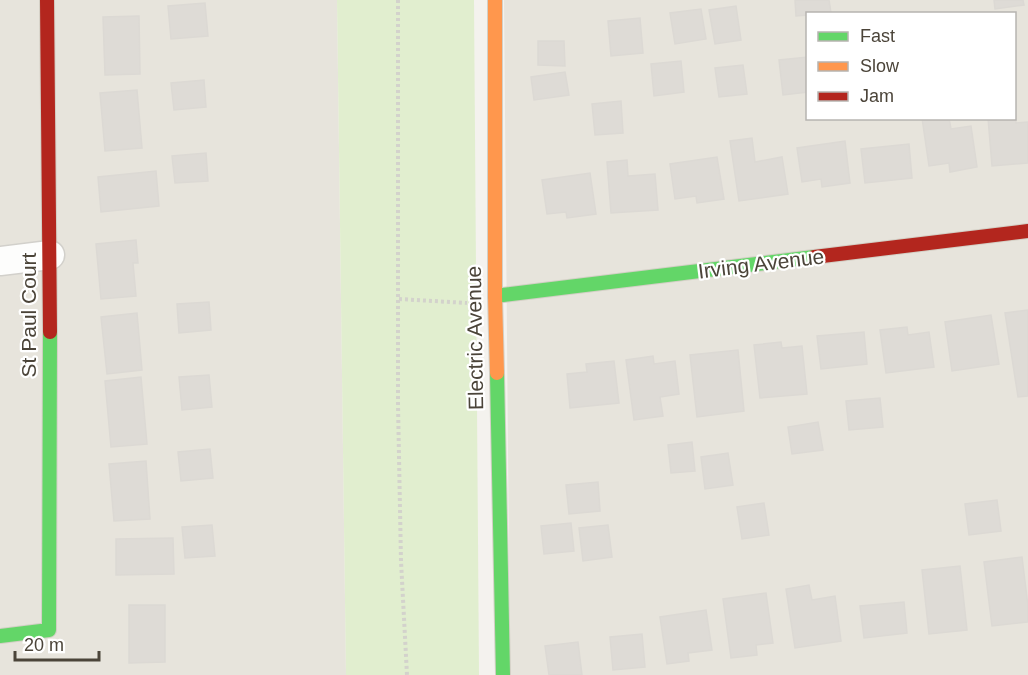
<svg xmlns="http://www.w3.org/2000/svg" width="1028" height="675" viewBox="0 0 1028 675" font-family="Arial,sans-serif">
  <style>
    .residential { fill: #e7e4dc; fill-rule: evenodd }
    .green { fill: #e1eecf }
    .building { fill: #dedbd6; stroke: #dcd9d4; stroke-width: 1.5 }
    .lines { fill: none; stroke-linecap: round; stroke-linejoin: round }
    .street-casing { stroke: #d2d0cb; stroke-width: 31 }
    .fast-casing { stroke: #d3cfc5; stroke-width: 16 }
    .slow-casing { stroke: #d3cfc5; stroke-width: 16 }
    .jam-casing { stroke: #d3cfc5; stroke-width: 16 }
    .path { stroke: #d3d2cc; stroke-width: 4; stroke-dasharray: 3 3; stroke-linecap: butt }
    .street { stroke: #fdfdfc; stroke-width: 28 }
    .fast { stroke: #63d668; stroke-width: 14 }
    .slow { stroke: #ff974d; stroke-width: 14 }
    .jam { stroke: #b3261e; stroke-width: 14 }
    .labels { text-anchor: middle; stroke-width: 4.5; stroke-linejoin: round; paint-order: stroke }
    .street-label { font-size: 21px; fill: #4b4439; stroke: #fff }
  </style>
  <rect width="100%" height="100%" fill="#f4f2ee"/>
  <g class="residential">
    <polygon points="0,0 337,0 346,675 0,675"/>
    <path d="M 504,0 L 1028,0 L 1028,675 L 510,675 ZM 808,14 L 1014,14 L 1014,118 L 808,118 Z"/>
  </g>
  <polygon class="green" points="337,0 474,0 479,675 346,675"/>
  <g class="building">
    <polygon points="795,0 829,0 831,13 808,14 808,15 796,16"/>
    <polygon points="994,0 1023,0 1024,5 995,9"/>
    <polygon points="205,3 208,36 171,39 168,6"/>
    <polygon points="736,6 741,40 715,44 709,10"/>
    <polygon points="701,9 706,39 675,44 670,13"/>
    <polygon points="139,16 140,74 105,75 103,17"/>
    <polygon points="640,18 643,53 611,56 608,21"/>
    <polygon points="538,41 564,41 565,66 538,65"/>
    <polygon points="808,57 808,92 783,95 779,60"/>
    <polygon points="681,61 684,92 654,96 651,64"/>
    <polygon points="743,65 747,94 719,97 715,68"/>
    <polygon points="565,72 569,95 534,100 531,77"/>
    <polygon points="204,80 206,107 174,110 171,83"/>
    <polygon points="137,90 142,148 105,151 100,93"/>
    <polygon points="621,101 623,133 595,135 592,104"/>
    <polygon points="1015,113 1016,123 1028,122 1028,163 992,166 988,118 1014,118"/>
    <polygon points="922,118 949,118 951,129 971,126 977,167 950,172 949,163 929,166"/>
    <polygon points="752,138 755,162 782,157 788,194 739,201 730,141"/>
    <polygon points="845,141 850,183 822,187 821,179 802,182 797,148"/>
    <polygon points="909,144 912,178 865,183 861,149"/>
    <polygon points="206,153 208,181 175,183 172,156"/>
    <polygon points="717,157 724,199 697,203 696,196 675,199 670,164"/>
    <polygon points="627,160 628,176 655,174 658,210 611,213 607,162"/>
    <polygon points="156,171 159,206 101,212 98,177"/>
    <polygon points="590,173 596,214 567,218 566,212 547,214 542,180"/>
    <polygon points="136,240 138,263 133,263 136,296 101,299 96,244"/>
    <polygon points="209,302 211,330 179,333 177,304"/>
    <polygon points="1028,310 1028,396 1018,397 1005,313"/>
    <polygon points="137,313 142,370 107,374 101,317"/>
    <polygon points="991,315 999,364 952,371 945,322"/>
    <polygon points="907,327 908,335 929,332 934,367 886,373 880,330"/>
    <polygon points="864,332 867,364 821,369 817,336"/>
    <polygon points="781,342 782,348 802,346 807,394 760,398 754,345"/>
    <polygon points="738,350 744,411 697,417 690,355"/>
    <polygon points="653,356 654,364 675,361 679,394 660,397 663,416 634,420 626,360"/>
    <polygon points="614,361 619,403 570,408 567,374 587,372 586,364"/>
    <polygon points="209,375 212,407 182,410 179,377"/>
    <polygon points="141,377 147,444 111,447 105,381"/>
    <polygon points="880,398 883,427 849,430 846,401"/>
    <polygon points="818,422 823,450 792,454 788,427"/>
    <polygon points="692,442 695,471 671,473 668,445"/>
    <polygon points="210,449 213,478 181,481 178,452"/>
    <polygon points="728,453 733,485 705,489 701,457"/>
    <polygon points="146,461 150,519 114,521 109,464"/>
    <polygon points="598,482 600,511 569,514 566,485"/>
    <polygon points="997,500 1001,531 969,535 965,504"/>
    <polygon points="764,503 769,535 742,539 737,507"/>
    <polygon points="571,523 574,551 544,554 541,526"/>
    <polygon points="212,525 215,556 185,558 182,527"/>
    <polygon points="608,525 612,557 583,561 579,528"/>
    <polygon points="173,538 174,574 116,575 116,539"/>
    <polygon points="1022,557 1028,606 1028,622 992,626 984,562"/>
    <polygon points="960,566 967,630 929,634 922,570"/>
    <polygon points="809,585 812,600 835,596 841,641 795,648 786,589"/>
    <polygon points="766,593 773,643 756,645 757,655 731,658 723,599"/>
    <polygon points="904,602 907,633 864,638 860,606"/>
    <polygon points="129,605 165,605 165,662 129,663"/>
    <polygon points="706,610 712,650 688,653 689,661 667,664 660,617"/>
    <polygon points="642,634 645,667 613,670 610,637"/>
    <polygon points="578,642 582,675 549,675 545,646"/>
  </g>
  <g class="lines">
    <defs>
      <polyline id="street" points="0,261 50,255"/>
      <g id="fast">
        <polyline points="495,296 814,257"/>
        <polyline points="497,373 503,675"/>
        <polyline points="0,636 49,630 50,332"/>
      </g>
      <polyline id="slow" points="495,0 495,296 497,373"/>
      <g id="jam">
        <polyline points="47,0 50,332"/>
        <polyline points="814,257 1028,231"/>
      </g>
    </defs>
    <use href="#street" class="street-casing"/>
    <use href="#fast" class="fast-casing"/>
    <use href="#slow" class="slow-casing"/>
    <use href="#jam" class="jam-casing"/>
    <g class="path">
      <polyline points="398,0 398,404 401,561 407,675"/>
      <polyline points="399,299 467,303"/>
    </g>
    <use href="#street" class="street"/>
    <use href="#fast" class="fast"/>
    <use href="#slow" class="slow"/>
    <use href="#jam" class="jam"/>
  </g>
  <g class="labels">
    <g class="street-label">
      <text transform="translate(761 264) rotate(-7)" y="7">Irving Avenue</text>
      <text transform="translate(29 315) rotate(-90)" y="7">St Paul Court</text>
      <text transform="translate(475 338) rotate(-91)" y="7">Electric Avenue</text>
    </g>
  </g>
  <rect x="806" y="12" width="210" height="108" fill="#ffffff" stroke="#b7b4b0" stroke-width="1.5"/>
  <rect x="818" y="32" width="30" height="9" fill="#63d668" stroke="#b7b4b0" stroke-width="1.5"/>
  <text x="860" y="42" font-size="18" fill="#4b4439">Fast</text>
  <rect x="818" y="62" width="30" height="9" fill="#ff974d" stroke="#b7b4b0" stroke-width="1.5"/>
  <text x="860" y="72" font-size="18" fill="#4b4439">Slow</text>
  <rect x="818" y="92" width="30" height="9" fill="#b3261e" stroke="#b7b4b0" stroke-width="1.5"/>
  <text x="860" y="102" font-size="18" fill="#4b4439">Jam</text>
  <path d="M15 651v9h84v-9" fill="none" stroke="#4b4439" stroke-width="3"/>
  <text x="24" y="651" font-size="18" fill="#4b4439" stroke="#ffffff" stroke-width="4.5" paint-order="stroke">20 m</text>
</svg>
